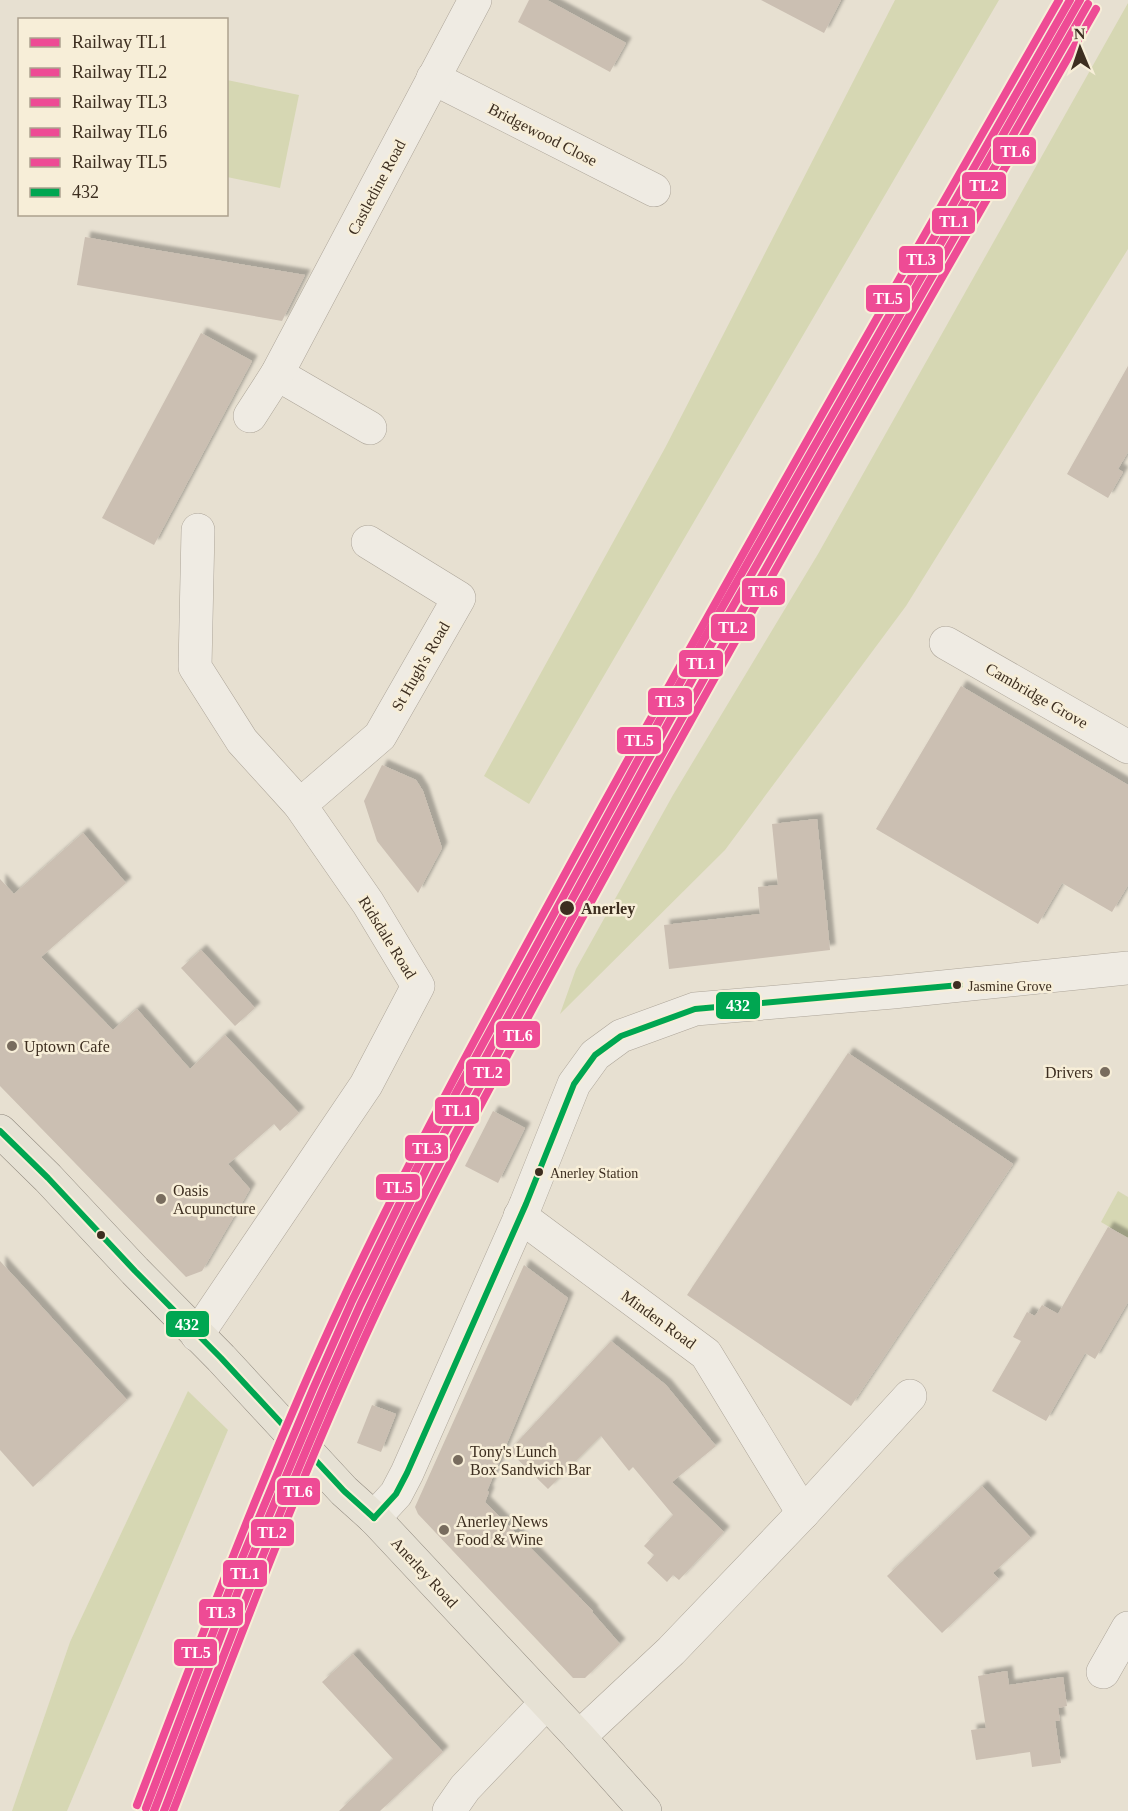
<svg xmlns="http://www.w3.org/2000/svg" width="1128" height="1811" viewBox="0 0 1128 1811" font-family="'Times New Roman',serif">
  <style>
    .green { fill: #d6d7b3 }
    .building { fill: #cbbfb2; filter: url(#shadow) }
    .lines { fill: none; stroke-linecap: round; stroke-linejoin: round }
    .minor-casing { stroke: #ada599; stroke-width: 34 }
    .major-casing { stroke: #928b80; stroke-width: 34 }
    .minor { stroke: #efebe3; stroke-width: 33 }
    .major { stroke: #e6e1d4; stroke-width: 33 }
    .bus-1-casing { stroke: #f7eed8; stroke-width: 10 }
    .bus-1 { stroke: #00a651; stroke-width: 6 }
    .rail-1-casing { stroke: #f7eed8; stroke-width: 12 }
    .rail-2-casing { stroke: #f7eed8; stroke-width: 12 }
    .rail-3-casing { stroke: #f7eed8; stroke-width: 12 }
    .rail-4-casing { stroke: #f7eed8; stroke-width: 12 }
    .rail-5-casing { stroke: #f7eed8; stroke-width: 12 }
    .rail-1 { stroke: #ee4b95; stroke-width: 8 }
    .rail-2 { stroke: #ee4b95; stroke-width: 8 }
    .rail-3 { stroke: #ee4b95; stroke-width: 8 }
    .rail-4 { stroke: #ee4b95; stroke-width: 8 }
    .rail-5 { stroke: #ee4b95; stroke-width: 8 }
    .stop-dot { fill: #3d2e20; stroke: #f7eed8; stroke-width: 2 }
    .poi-dot { fill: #786c5e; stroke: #f7eed8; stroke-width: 2 }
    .labels { text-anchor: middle; stroke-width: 5; stroke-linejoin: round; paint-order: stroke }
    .bus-label { font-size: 14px; fill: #3d2e20; stroke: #f7eed8; text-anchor: start }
    .street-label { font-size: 16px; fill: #3d2e20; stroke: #f7eed8 }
    .stop-label { font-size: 16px; font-weight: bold; fill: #3d2e20; stroke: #f7eed8; text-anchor: start }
    .poi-label { font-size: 16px; fill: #3d2e20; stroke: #f7eed8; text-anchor: start }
    .line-badge { stroke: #f7eed8; stroke-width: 2 }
    .badge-label { font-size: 16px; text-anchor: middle; font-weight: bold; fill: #fff }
  </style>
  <defs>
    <filter id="shadow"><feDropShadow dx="5.5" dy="-5.5" stdDeviation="1.5" flood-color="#0004"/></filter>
  </defs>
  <rect width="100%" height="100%" fill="#e7e0d1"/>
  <g class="green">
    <polygon points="895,0 999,0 529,804 484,776 665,448"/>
    <polygon points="1128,3 1128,249 906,606 725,850 560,1014 576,969 673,795 818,554"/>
    <polygon points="227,80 299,95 280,188 227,177"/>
    <polygon points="1118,1191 1128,1197 1128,1238 1101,1222"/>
    <polygon points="188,1391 228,1430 67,1811 12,1811 70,1642"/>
  </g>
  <g class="building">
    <polygon points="529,0 547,0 626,43 610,72 518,22"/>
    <polygon points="761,0 841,0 824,33"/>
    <polygon points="85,237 150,249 305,275 282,321 77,285"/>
    <polygon points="201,333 252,361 154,545 102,518"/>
    <polygon points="1128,366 1128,452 1118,469 1123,472 1108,498 1067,474"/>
    <polygon points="961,686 1128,785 1128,885 1112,912 1062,883 1038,924 876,829"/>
    <polygon points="382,765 416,780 423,791 442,848 418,893 377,841 364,801"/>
    <polygon points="817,819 830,950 669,969 664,925 760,914 758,887 778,885 772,824"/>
    <polygon points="83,833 126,883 41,957 113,1030 137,1009 190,1069 225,1035 299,1113 280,1131 274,1124 228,1164 250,1189 202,1271 186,1277 0,1086 0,879 14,894"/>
    <polygon points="201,950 255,1008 235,1026 181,968"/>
    <polygon points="848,1053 1013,1164 851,1406 687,1295"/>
    <polygon points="493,1111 525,1128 498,1183 465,1166"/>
    <polygon points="1108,1227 1128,1238 1128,1302 1095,1359 1085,1353 1046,1421 992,1391 1021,1341 1013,1337 1027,1312 1035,1316 1042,1305 1058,1314"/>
    <polygon points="0,1261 127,1400 33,1487 0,1450"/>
    <polygon points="524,1265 568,1298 487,1491 489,1492 485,1502 593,1611 592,1612 620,1644 585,1678 573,1678 418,1514 415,1507"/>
    <polygon points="611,1341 666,1385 716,1446 672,1482 724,1532 679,1580 673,1575 667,1582 647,1563 654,1555 644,1546 673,1515 633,1467 629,1471 601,1436 548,1489 509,1451"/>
    <polygon points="372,1405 396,1414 381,1452 357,1443"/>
    <polygon points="982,1486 1031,1538 993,1573 999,1579 942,1633 887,1576"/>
    <polygon points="353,1654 443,1752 380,1811 339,1811 393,1759 322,1682"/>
    <polygon points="1007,1671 1009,1685 1063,1677 1067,1706 1058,1708 1060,1721 1055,1721 1061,1763 1032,1767 1030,1752 976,1760 971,1730 986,1728 978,1676"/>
  </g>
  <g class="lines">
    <defs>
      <g id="minor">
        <polyline points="433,78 654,190"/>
        <polyline points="277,374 370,428"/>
        <polyline points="250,416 277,374 475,0"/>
        <polyline points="946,643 1128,747"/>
        <polyline points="300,805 380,736 459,598 368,542"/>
        <polyline points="520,1216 706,1354 803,1513"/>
        <polyline points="197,1335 366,1085 418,986 368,903 300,805 242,741 195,667 198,530"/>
        <polyline points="374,1518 396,1494 407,1473 526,1204 574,1084 595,1055 621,1036 695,1009 893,992 1128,968"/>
        <polyline points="1103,1672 1128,1628"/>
        <polyline points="579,1737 671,1651 803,1513 910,1396"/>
        <polyline points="449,1811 465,1788 546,1703"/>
      </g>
      <polyline id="major" points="0,1131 48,1178 135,1271 221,1358 344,1491 374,1518 579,1737 645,1811"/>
    </defs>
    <use href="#minor" class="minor-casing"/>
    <use href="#major" class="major-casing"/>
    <use href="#minor" class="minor"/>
    <use href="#major" class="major"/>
    <defs>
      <g id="bus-1">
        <polyline points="0,1131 48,1178 135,1271 221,1358 344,1491 374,1518"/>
        <polyline points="374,1518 396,1494 407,1473 526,1204 574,1084 595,1055 621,1036 695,1009 960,985"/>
      </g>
    </defs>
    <use href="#bus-1" class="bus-1-casing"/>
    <use href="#bus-1" class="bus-1"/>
    <defs>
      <polyline id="rail-1" points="154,1811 245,1573 321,1393 360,1305 441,1139 712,643 1080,0"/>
      <path id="rail-2" d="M 164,1811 C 228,1643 292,1474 368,1310 C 438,1158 520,1013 600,867 C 758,577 924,291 1088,4"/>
      <polyline id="rail-3" points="146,1808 237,1570 313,1389 352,1301 433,1135 704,639 1070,0"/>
      <path id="rail-4" d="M 173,1811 C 238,1643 301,1474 377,1311 C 448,1160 529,1015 609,869 C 767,580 932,295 1096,9"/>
      <path id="rail-5" d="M 137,1805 C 203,1633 267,1461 345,1295 C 416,1144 497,999 577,852 C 734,566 897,283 1059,0"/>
    </defs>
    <use href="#rail-1" class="rail-1-casing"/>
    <use href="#rail-2" class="rail-2-casing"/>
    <use href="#rail-3" class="rail-3-casing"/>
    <use href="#rail-4" class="rail-4-casing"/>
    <use href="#rail-5" class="rail-5-casing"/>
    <use href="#rail-1" class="rail-1"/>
    <use href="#rail-2" class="rail-2"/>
    <use href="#rail-3" class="rail-3"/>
    <use href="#rail-4" class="rail-4"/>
    <use href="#rail-5" class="rail-5"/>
  </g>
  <g class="stop-dot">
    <circle cx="567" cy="908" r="8"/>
    <circle cx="957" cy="985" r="5"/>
    <circle cx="539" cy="1172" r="5"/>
    <circle cx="101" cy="1235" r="5"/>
  </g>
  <g class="poi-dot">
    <circle cx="12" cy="1046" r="6"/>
    <circle cx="1105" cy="1072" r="6"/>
    <circle cx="161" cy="1199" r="6"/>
    <circle cx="458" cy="1460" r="6"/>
    <circle cx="444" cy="1530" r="6"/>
  </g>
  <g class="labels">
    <g class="bus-label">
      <text x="968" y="991">Jasmine Grove</text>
      <text x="550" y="1178">Anerley Station</text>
    </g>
    <g class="street-label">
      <text transform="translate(543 134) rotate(27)" y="6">Bridgewood Close</text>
      <text transform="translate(376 187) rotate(-62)" y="6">Castledine Road</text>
      <text transform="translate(420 666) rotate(-60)" y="6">St Hugh's Road</text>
      <text transform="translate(1037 695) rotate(30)" y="6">Cambridge Grove</text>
      <text transform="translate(388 937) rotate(58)" y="6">Ridsdale Road</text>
      <text transform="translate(659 1319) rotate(36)" y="6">Minden Road</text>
      <text transform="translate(425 1572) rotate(47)" y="6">Anerley Road</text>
    </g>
    <g class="stop-label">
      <text x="581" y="914">Anerley</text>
    </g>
    <g class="poi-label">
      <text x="24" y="1052">Uptown Cafe</text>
      <text x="1093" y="1078" text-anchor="end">Drivers</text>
      <text x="173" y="1196">Oasis<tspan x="173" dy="18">Acupuncture</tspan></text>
      <text x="470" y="1457">Tony's Lunch<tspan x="470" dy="18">Box Sandwich Bar</tspan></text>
      <text x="456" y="1527">Anerley News<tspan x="456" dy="18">Food &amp; Wine</tspan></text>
    </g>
  </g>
  <g class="line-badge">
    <rect x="992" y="136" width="45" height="29" rx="6" fill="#ee4b95"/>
    <rect x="961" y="171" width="46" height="29" rx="6" fill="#ee4b95"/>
    <rect x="931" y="207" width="45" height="28" rx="6" fill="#ee4b95"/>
    <rect x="898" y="245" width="46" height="29" rx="6" fill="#ee4b95"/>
    <rect x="865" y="284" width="46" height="29" rx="6" fill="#ee4b95"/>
    <rect x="741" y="577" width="45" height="29" rx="6" fill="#ee4b95"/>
    <rect x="710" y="613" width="46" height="29" rx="6" fill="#ee4b95"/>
    <rect x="678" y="649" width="46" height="29" rx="6" fill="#ee4b95"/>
    <rect x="647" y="687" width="46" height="29" rx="6" fill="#ee4b95"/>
    <rect x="616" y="726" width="46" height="29" rx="6" fill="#ee4b95"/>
    <rect x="715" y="991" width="46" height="29" rx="6" fill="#00a651"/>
    <rect x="495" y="1020" width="46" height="29" rx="6" fill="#ee4b95"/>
    <rect x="465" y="1058" width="46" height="29" rx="6" fill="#ee4b95"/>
    <rect x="434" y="1096" width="46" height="29" rx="6" fill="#ee4b95"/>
    <rect x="404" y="1134" width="45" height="28" rx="6" fill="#ee4b95"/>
    <rect x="375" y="1173" width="46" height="28" rx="6" fill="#ee4b95"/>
    <rect x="165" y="1310" width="45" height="28" rx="6" fill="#00a651"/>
    <rect x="276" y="1477" width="45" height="29" rx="6" fill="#ee4b95"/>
    <rect x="250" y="1518" width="45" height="29" rx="6" fill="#ee4b95"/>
    <rect x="222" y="1559" width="46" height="29" rx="6" fill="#ee4b95"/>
    <rect x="198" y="1598" width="46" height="29" rx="6" fill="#ee4b95"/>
    <rect x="173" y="1638" width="45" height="29" rx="6" fill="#ee4b95"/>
  </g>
  <g class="badge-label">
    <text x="1015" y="157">TL6</text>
    <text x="984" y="191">TL2</text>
    <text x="954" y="227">TL1</text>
    <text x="921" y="265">TL3</text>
    <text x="888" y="304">TL5</text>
    <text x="763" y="597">TL6</text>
    <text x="733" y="633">TL2</text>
    <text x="701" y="669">TL1</text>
    <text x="670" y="707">TL3</text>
    <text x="639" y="746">TL5</text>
    <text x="738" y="1011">432</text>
    <text x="518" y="1041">TL6</text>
    <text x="488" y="1078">TL2</text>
    <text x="457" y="1116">TL1</text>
    <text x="427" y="1154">TL3</text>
    <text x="398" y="1193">TL5</text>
    <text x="187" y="1330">432</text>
    <text x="298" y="1497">TL6</text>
    <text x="272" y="1538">TL2</text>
    <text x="245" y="1579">TL1</text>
    <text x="221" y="1618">TL3</text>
    <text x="196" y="1658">TL5</text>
  </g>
  <rect x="18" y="18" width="210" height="198" fill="#f7eed8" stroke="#ada18e" stroke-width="1.5"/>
  <rect x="30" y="38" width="30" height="9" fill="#ee4b95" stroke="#ada18e" stroke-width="1.5"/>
  <text x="72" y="48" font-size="18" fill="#3d2e20">Railway TL1</text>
  <rect x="30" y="68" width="30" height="9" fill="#ee4b95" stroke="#ada18e" stroke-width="1.5"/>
  <text x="72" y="78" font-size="18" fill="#3d2e20">Railway TL2</text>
  <rect x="30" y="98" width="30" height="9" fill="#ee4b95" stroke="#ada18e" stroke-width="1.5"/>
  <text x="72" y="108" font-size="18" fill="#3d2e20">Railway TL3</text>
  <rect x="30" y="128" width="30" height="9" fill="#ee4b95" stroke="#ada18e" stroke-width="1.5"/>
  <text x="72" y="138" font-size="18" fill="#3d2e20">Railway TL6</text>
  <rect x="30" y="158" width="30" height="9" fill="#ee4b95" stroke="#ada18e" stroke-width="1.5"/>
  <text x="72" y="168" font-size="18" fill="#3d2e20">Railway TL5</text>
  <rect x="30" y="188" width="30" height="9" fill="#00a651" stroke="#ada18e" stroke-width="1.5"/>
  <text x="72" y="198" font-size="18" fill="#3d2e20">432</text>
  <g transform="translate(1080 48) rotate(358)" stroke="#f7eed8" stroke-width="4.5" paint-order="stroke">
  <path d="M0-4.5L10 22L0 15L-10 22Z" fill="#3d2e20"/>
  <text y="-9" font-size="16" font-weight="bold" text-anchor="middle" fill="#3d2e20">N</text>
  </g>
</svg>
